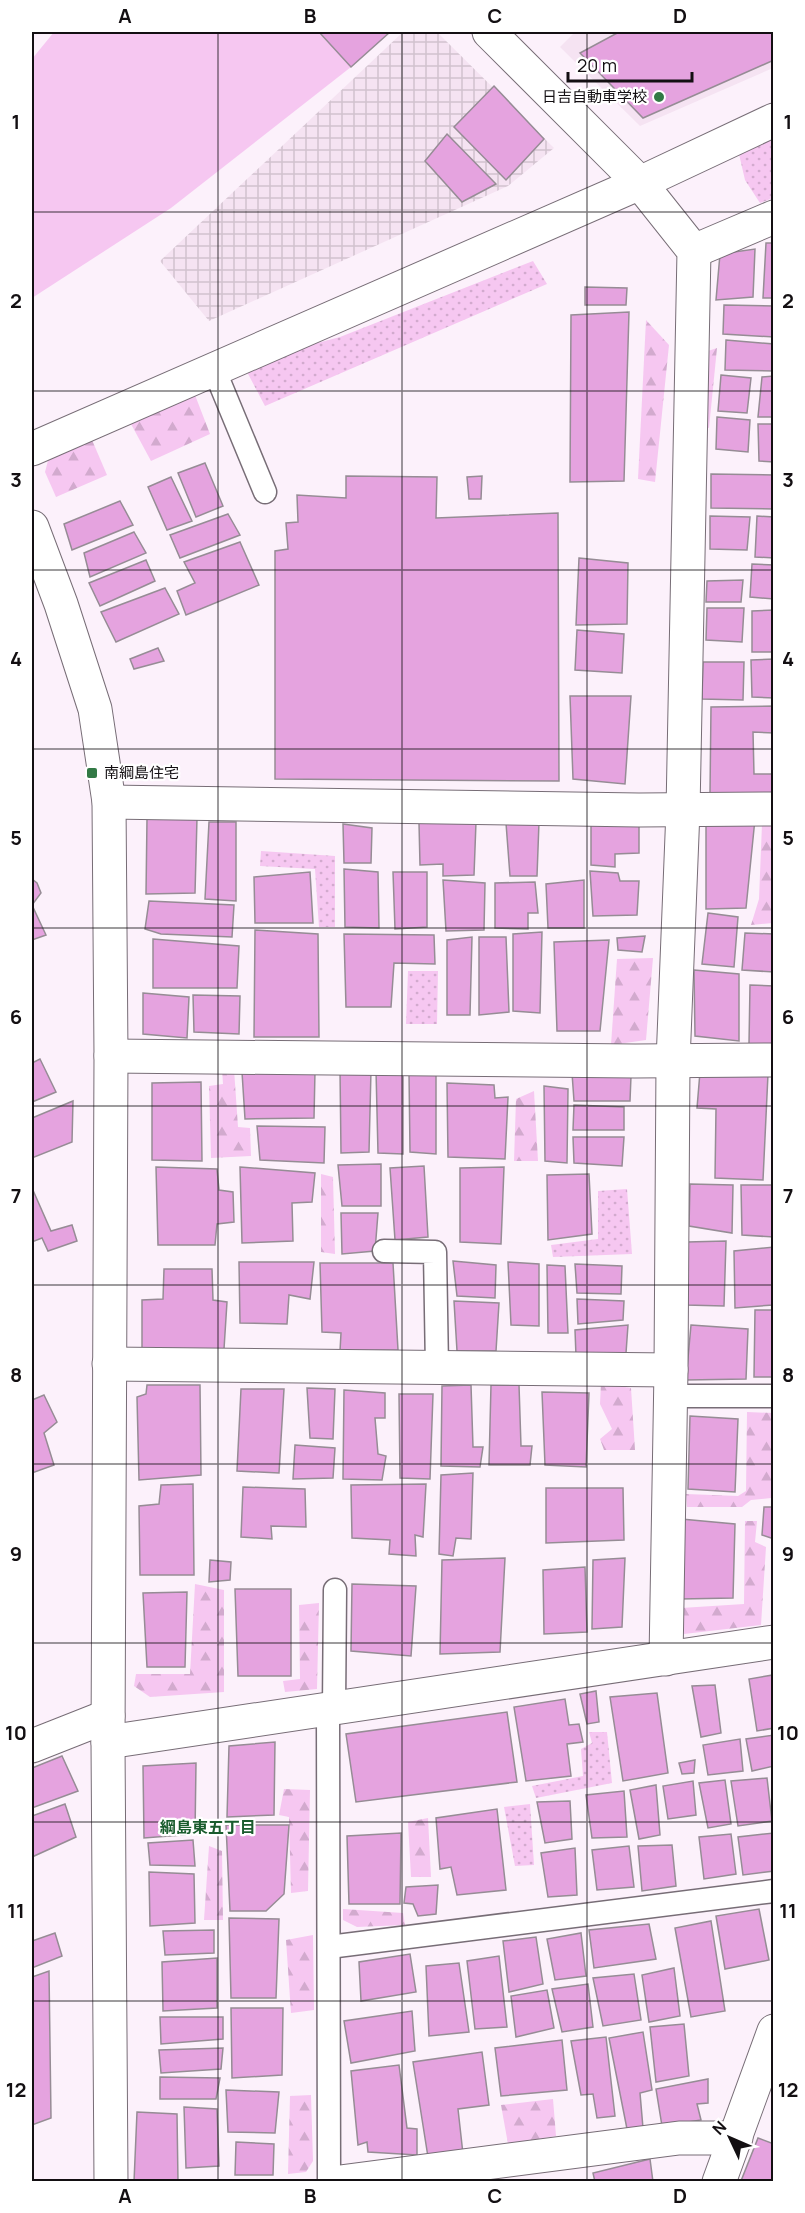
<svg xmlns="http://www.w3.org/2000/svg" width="805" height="2213" viewBox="0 0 805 2213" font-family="Manrope,'Noto Sans JP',sans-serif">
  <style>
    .built { fill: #f5e3f2 }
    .industrial { fill: url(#industrial-grid) }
    .grass { fill: url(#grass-dots) }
    .forest { fill: url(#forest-firs) }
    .garden { fill: #f6c7f1 }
    .building { fill: #e5a3df; stroke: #968c95; stroke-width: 1.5 }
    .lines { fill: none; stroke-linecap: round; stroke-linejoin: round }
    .lane-casing { stroke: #776d76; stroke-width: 25 }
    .street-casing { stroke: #776d76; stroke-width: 35 }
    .secondary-casing { stroke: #776d76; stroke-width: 35 }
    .lane { stroke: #fff; stroke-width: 22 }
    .street { stroke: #fff; stroke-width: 33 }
    .secondary { stroke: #fff; stroke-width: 33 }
    .grid { fill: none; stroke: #130f12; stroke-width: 1.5; stroke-opacity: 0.55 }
    .poi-dot { fill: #327945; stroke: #fff; stroke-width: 2 }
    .labels { text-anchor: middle; stroke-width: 4.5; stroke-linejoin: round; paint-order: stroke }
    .poi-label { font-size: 15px; fill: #130f12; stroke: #fff; text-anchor: end }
    .neighbourhood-label { font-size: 16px; font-weight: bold; fill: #1a5c2e; stroke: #fff }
    .neatline { fill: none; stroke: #130f12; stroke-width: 2 }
    .grid-label { font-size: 20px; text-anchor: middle; font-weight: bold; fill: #130f12 }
  </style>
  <defs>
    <pattern id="industrial-grid" width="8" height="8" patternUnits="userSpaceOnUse" patternTransform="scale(1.5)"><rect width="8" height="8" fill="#f5e3f2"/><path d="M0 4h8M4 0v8" fill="none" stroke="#d1c2ce"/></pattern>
    <pattern id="grass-dots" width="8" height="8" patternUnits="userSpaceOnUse" patternTransform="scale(1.5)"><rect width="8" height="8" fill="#f6c7f1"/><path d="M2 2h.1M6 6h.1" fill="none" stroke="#d2aace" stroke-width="1.8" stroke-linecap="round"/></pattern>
    <pattern id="forest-firs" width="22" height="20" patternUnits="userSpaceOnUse" patternTransform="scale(1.5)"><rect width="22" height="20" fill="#f6c7f1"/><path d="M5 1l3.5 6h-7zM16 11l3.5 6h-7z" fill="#d2aace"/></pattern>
  </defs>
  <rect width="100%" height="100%" fill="#fcf1fb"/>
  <polygon class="built" points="575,32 773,32 773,68 640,126 560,47"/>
  <polygon class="industrial" points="403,32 437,32 554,148 508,186 209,321 160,261"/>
  <g class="grass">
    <polygon points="773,138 773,198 760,203 745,180 739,154"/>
    <polygon points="533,261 547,284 265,406 246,370 287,351 340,337"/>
    <polygon points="261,851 335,856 335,927 319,927 315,869 260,866"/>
    <polygon points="408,971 438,971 437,1024 406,1024"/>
    <polygon points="627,1189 632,1254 553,1257 551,1245 598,1239 598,1191"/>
    <polygon points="589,1732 607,1732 612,1783 536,1798 532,1786 583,1776 581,1749 592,1743"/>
    <polygon points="530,1804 534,1865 515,1866 504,1807"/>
  </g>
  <g class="forest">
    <polygon points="646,320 669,345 655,482 638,479"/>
    <polygon points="717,348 709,428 701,426 702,353"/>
    <polygon points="195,395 210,434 151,461 131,424"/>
    <polygon points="92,440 107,475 56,497 45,472 49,457"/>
    <polygon points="773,823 773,923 751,925 759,899 762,824"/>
    <polygon points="653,958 646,1040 611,1045 617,959"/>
    <polygon points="222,1069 234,1069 238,1127 250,1128 251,1156 211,1158 209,1086 223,1084"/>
    <polygon points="534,1091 538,1161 514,1161 516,1099"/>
    <polygon points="321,1174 333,1177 335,1254 321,1252"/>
    <polygon points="601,1383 631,1388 635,1450 604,1450 600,1439 612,1429 600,1404"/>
    <polygon points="747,1412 773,1413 771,1498 751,1500 742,1507 687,1507 686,1494 738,1496 746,1491"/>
    <polygon points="745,1521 757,1521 755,1542 766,1547 761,1625 684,1634 681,1608 744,1604"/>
    <polygon points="195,1584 224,1590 224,1692 150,1697 134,1686 136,1674 190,1674"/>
    <polygon points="319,1603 317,1689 285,1692 283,1681 300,1679 299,1605"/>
    <polygon points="284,1789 310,1790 308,1891 291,1893 289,1817 279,1815"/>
    <polygon points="428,1818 431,1877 411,1877 408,1822"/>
    <polygon points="209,1846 222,1851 223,1920 204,1920"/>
    <polygon points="343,1909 403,1913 405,1925 357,1927 343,1920"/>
    <polygon points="313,1935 314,2010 291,2013 286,1940"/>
    <polygon points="311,2095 313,2161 306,2172 288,2174 290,2096"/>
    <polygon points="553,2099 556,2136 508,2144 501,2105"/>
  </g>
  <polygon class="garden" points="54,32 319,32 351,67 171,208 32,298 32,59"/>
  <g class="building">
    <polygon points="319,32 390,32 351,67"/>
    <polygon points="619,32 774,32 774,60 643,118 580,53"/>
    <polygon points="494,86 544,139 506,180 454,127"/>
    <polygon points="447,134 496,184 462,202 425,161"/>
    <polygon points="766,243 774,243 774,298 763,298"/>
    <polygon points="755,249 753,297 716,300 720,254"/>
    <polygon points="585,287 627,288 626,305 585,305"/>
    <polygon points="724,305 774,306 774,337 723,334"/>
    <polygon points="629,312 624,481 570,482 571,315"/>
    <polygon points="726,340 774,344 774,371 725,370"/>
    <polygon points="721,375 751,378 747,413 718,411"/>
    <polygon points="774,376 774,417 758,417 762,377"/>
    <polygon points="717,417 750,420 748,452 716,449"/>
    <polygon points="758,424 774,424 774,462 759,461"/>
    <polygon points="205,463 223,506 196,517 178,473"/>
    <polygon points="711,474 774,475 774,509 711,508"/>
    <polygon points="346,476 437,477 436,518 558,513 559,781 275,779 275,551 288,549 286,523 298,522 297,495 346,498"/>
    <polygon points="482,476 481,499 469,499 467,477"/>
    <polygon points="171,477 192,521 167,530 148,487"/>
    <polygon points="120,501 133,525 72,550 64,524"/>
    <polygon points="228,514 240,535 180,558 170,535"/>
    <polygon points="710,516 750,517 747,550 710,549"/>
    <polygon points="757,516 774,517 774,558 755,557"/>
    <polygon points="134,532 146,553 90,577 84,553"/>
    <polygon points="240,542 259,585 186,615 177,591 195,583 184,562"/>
    <polygon points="579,558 628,563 627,624 576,625"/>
    <polygon points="146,560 155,581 100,606 89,583"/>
    <polygon points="752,564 774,565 774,599 750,597"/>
    <polygon points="743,580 741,602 706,602 707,581"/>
    <polygon points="165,588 179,614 116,642 101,612"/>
    <polygon points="707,608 744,608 742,642 706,640"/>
    <polygon points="774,610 774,652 752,652 752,611"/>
    <polygon points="577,630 624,634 622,673 575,670"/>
    <polygon points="158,648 164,661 134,669 130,659"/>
    <polygon points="774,659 774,698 752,697 751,660"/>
    <polygon points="703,662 744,662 743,700 702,699"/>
    <polygon points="570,696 631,696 625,784 573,779"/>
    <polygon points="774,706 774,733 753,732 754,774 774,774 774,794 710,793 711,707"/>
    <polygon points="197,818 195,893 146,894 147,819"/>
    <polygon points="755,819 746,908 706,909 706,820"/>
    <polygon points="591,820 639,822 639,853 615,854 615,867 591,865"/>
    <polygon points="209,822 236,822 236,901 205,899"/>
    <polygon points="476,822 474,875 443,876 443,864 420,865 419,823"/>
    <polygon points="539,822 537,876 510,876 506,823"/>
    <polygon points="343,824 372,828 371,863 344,863"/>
    <polygon points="344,869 378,872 379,928 345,927"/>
    <polygon points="590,871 618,873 620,881 639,881 637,915 593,916"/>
    <polygon points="310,872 313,923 255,923 254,877"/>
    <polygon points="393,872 427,872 427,927 395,929"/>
    <polygon points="32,879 37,883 41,893 32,905 46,935 32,940"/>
    <polygon points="443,880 485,883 484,930 446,931"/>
    <polygon points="584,880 584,928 548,928 546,884"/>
    <polygon points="535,882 538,913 528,913 528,929 495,928 495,883"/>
    <polygon points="149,901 234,905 232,937 161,934 145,929"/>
    <polygon points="708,913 738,917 734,967 702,964"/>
    <polygon points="255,930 318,934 319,1037 254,1037"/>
    <polygon points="542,932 540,1013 513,1011 513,934"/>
    <polygon points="745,933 774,934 774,972 742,970"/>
    <polygon points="344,934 434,935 435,964 394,963 391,1007 346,1007"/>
    <polygon points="645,936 642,952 618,950 617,938"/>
    <polygon points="472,937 470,1015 447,1015 447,940"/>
    <polygon points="479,937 506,937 509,1012 479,1015"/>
    <polygon points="153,939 239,946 237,988 153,988"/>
    <polygon points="609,940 600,1031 557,1031 554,942"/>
    <polygon points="694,970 739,974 739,1041 695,1036"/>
    <polygon points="750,985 774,986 774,1044 749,1044"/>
    <polygon points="143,993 189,997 187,1038 143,1034"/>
    <polygon points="193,995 240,996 239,1034 194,1032"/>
    <polygon points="40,1059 56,1092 32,1102 32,1063"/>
    <polygon points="340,1070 371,1070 369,1152 341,1153"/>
    <polygon points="376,1070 403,1073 403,1154 378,1153"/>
    <polygon points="315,1071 314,1118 245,1119 242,1072"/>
    <polygon points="409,1072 436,1074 436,1154 410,1152"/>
    <polygon points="700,1072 768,1074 763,1180 715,1178 716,1109 697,1108"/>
    <polygon points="572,1073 631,1076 630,1101 574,1101"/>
    <polygon points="201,1082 202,1161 152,1160 152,1083"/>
    <polygon points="447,1083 494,1085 495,1098 508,1097 505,1159 448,1157"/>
    <polygon points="544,1086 568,1089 567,1163 545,1161"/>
    <polygon points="73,1101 72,1142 32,1158 32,1118"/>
    <polygon points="574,1105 624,1107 624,1130 573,1130"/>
    <polygon points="257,1126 325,1127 324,1163 260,1160"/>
    <polygon points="573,1137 624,1137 622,1166 574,1163"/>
    <polygon points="381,1164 381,1206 342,1206 338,1165"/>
    <polygon points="424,1166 428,1237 395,1240 390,1168"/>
    <polygon points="156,1167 217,1169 219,1190 233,1192 234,1222 217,1224 215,1245 158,1245"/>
    <polygon points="240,1167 315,1173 312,1202 292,1203 293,1241 242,1243"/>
    <polygon points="504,1167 501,1244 460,1242 460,1168"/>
    <polygon points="589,1174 592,1234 548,1240 547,1175"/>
    <polygon points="690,1184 733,1185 732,1233 689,1226"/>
    <polygon points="741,1185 774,1185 774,1237 742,1235"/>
    <polygon points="32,1188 51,1231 72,1225 77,1241 48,1251 42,1238 32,1242"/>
    <polygon points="341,1213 378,1213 375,1251 342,1254"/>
    <polygon points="726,1241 724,1306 686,1305 687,1242"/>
    <polygon points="774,1247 773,1305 735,1308 734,1251"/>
    <polygon points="453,1261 496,1265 495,1298 457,1296"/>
    <polygon points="239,1262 314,1262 310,1299 289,1295 287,1324 240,1323"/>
    <polygon points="508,1262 539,1264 539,1326 511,1325"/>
    <polygon points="320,1263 393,1263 398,1350 340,1351 341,1333 322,1332"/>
    <polygon points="575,1264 622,1266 621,1294 577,1293"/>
    <polygon points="547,1265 565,1266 568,1333 548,1333"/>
    <polygon points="164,1269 212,1269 213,1300 227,1302 224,1349 142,1351 142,1300 163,1299"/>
    <polygon points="577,1299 624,1301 623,1320 578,1324"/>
    <polygon points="454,1301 499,1303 496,1351 457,1351"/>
    <polygon points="755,1310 774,1310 774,1377 754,1377"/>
    <polygon points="628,1325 626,1353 576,1356 575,1330"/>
    <polygon points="691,1325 748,1329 746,1379 686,1380"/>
    <polygon points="147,1385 200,1385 201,1475 139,1480 137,1397 146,1394"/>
    <polygon points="471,1385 473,1447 483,1447 480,1467 441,1466 442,1386"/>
    <polygon points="491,1385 519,1385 521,1446 532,1446 530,1465 489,1465"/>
    <polygon points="307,1388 335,1389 333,1439 310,1438"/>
    <polygon points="241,1389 284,1389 279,1473 237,1471"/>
    <polygon points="344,1390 385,1393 385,1418 375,1418 378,1454 386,1456 382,1480 343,1479"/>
    <polygon points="542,1392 589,1393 586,1467 545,1465"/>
    <polygon points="399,1394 433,1394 430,1479 400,1478"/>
    <polygon points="44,1395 57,1422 44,1433 54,1465 32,1473 32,1400"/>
    <polygon points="690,1416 738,1419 735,1492 688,1489"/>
    <polygon points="295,1445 335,1448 333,1478 293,1479"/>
    <polygon points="473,1473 471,1539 456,1538 453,1556 439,1554 441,1475"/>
    <polygon points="193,1484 194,1575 140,1575 139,1506 159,1504 161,1485"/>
    <polygon points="426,1484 423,1537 415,1535 416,1556 389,1554 390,1540 352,1538 351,1485"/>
    <polygon points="243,1487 305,1489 306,1527 271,1526 272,1539 241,1537"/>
    <polygon points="546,1488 623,1488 624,1540 546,1543"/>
    <polygon points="764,1507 774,1507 774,1539 762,1535"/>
    <polygon points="681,1519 735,1524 733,1598 680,1599"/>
    <polygon points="505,1558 500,1652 440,1654 442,1560"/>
    <polygon points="625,1558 622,1627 592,1629 593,1560"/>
    <polygon points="210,1560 231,1562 230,1580 209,1582"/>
    <polygon points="585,1567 587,1632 544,1634 543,1570"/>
    <polygon points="352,1584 416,1586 411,1656 351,1651"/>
    <polygon points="235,1589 291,1589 291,1676 238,1676"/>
    <polygon points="187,1592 185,1667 147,1667 143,1593"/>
    <polygon points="773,1675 774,1728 757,1731 749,1679"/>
    <polygon points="715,1685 721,1733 701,1737 692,1686"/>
    <polygon points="596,1691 599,1722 587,1724 580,1694"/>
    <polygon points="657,1693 668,1773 623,1781 610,1697"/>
    <polygon points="565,1699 569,1725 579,1724 583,1742 567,1744 571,1776 526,1781 514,1707"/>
    <polygon points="507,1712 517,1782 356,1802 346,1734"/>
    <polygon points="774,1735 774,1766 752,1771 746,1739"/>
    <polygon points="740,1739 743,1771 708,1775 703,1745"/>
    <polygon points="275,1742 274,1815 227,1817 229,1746"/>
    <polygon points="62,1756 78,1791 32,1808 32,1768"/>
    <polygon points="695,1760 694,1773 682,1774 679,1763"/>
    <polygon points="196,1763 195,1834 144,1838 143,1766"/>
    <polygon points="767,1778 772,1821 738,1826 731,1781"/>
    <polygon points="725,1780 731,1824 708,1828 699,1783"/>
    <polygon points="693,1781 696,1815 668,1819 663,1786"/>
    <polygon points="656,1785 660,1835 639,1839 630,1790"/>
    <polygon points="624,1791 627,1837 592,1838 586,1795"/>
    <polygon points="570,1801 572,1839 545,1843 537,1802"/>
    <polygon points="65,1804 76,1837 32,1857 32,1816"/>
    <polygon points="497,1809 506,1890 457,1895 451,1867 440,1869 436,1818"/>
    <polygon points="226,1825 289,1825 284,1894 266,1911 230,1911"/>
    <polygon points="401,1833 400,1904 349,1904 347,1836"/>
    <polygon points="774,1833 774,1871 743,1875 738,1837"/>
    <polygon points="731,1834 736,1874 704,1879 699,1837"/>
    <polygon points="193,1840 195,1866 150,1865 148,1843"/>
    <polygon points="672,1845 676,1886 642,1891 638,1846"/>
    <polygon points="629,1846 634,1887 597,1890 592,1850"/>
    <polygon points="575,1848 577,1895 548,1897 541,1853"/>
    <polygon points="149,1872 194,1874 195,1923 150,1926"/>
    <polygon points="438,1885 436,1914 418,1916 413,1904 404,1903 406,1887"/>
    <polygon points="759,1909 769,1960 725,1969 716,1916"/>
    <polygon points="229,1918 279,1919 276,1998 231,1998"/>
    <polygon points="711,1921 725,2011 691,2017 675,1928"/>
    <polygon points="649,1924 656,1959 594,1968 589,1930"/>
    <polygon points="214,1930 214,1953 165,1955 163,1931"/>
    <polygon points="55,1933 62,1956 32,1968 32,1941"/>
    <polygon points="581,1933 586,1976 555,1980 547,1939"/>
    <polygon points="536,1937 543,1984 509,1992 503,1941"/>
    <polygon points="410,1954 416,1992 361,2001 359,1962"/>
    <polygon points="499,1956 507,2027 475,2029 467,1961"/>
    <polygon points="217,1958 217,2008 163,2011 162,1962"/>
    <polygon points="459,1963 469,2032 429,2036 426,1966"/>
    <polygon points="674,1968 680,2016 649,2022 642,1975"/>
    <polygon points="49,1971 51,2118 32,2125 32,1977"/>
    <polygon points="634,1974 641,2020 603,2026 593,1978"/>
    <polygon points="588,1984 593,2027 562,2032 552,1989"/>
    <polygon points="547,1990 554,2028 516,2037 511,1996"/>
    <polygon points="231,2008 283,2008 282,2075 232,2078"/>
    <polygon points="412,2011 415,2051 351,2063 344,2021"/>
    <polygon points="160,2017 223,2017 223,2039 161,2044"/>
    <polygon points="684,2024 689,2076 656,2082 650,2027"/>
    <polygon points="643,2032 652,2090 640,2093 643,2128 627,2129 609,2038"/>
    <polygon points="606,2037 615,2116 597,2118 593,2094 581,2095 571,2041"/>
    <polygon points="562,2040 567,2090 501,2096 495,2048"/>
    <polygon points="223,2048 221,2069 161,2073 159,2050"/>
    <polygon points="482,2052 489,2105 458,2109 463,2154 428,2157 413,2062"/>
    <polygon points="399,2065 407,2128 417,2129 417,2155 368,2152 367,2142 358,2145 351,2071"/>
    <polygon points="160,2077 220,2078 216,2099 160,2099"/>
    <polygon points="708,2079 708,2103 697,2104 701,2120 662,2126 656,2089"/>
    <polygon points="226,2090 279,2092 275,2133 228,2132"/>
    <polygon points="184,2107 217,2109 219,2166 186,2168"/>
    <polygon points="137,2112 177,2114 178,2182 134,2182"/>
    <polygon points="758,2138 774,2144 774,2182 743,2182 741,2181"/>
    <polygon points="236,2142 274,2144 273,2175 235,2175"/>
    <polygon points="650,2159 653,2182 595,2182 593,2173"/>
  </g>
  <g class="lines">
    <defs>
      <g id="lane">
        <polyline points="214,369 265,492"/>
        <polyline points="384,1251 435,1252 437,1368"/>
        <polyline points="671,1396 774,1396"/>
        <polyline points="334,1708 335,1590"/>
        <polyline points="328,1710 329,2182"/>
        <polyline points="329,1947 774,1891"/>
      </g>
      <g id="street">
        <polyline points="640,183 694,251 683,810 673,1062 671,1370 666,1659"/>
        <polyline points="694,251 774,217"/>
        <polyline points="109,802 639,810 774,809"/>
        <polyline points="111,1056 635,1061 774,1060"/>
        <polyline points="109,1364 671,1370"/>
        <polyline points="108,1742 774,1642"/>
        <polyline points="32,1746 108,1716"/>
        <polyline points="340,2182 679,2138 736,2138"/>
        <polyline points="719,2182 774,2031"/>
      </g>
      <g id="secondary">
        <polyline points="489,32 640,183"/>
        <polyline points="32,449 640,183 774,120"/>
        <polyline points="32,527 61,604 95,709 109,802 111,1056 108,1742 111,2182"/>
      </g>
    </defs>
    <use href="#lane" class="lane-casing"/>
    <use href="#street" class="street-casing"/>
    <use href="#secondary" class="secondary-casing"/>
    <use href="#lane" class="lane"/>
    <use href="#street" class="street"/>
    <use href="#secondary" class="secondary"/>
  </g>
  <path class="grid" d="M 218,32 L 218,2182M 402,32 L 402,2182M 587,32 L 587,2182M 32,212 L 774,212M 32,391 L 774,391M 32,570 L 774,570M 32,749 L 774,749M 32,928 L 774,928M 32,1106 L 774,1106M 32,1285 L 774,1285M 32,1464 L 774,1464M 32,1643 L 774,1643M 32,1822 L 774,1822M 32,2001 L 774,2001"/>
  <g class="poi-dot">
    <circle cx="659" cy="97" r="6"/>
    <rect x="86" y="767" width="12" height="12" rx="3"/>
  </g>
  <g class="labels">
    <g class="poi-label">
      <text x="647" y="102">日吉自動車学校</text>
      <text x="104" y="778" text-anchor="start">南綱島住宅</text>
    </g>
    <g class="neighbourhood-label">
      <text x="208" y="1833">綱島東五丁目</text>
    </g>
  </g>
  <rect width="805" height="2213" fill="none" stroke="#ffffff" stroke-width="66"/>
  <g transform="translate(730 2138) rotate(314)" stroke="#ffffff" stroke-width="4.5" paint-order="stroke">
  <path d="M0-4.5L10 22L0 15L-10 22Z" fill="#130f12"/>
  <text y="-9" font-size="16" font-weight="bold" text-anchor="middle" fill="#130f12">N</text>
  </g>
  <path d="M568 72v9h124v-9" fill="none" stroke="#130f12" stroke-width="3"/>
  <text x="577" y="72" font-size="18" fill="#130f12" stroke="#ffffff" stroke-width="4.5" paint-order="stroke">20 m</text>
  <rect x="33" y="33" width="739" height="2147" class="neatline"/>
  <g class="grid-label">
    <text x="125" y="23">A</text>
    <text x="310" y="23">B</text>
    <text x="495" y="23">C</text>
    <text x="680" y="23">D</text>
    <text x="16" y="129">1</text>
    <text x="788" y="129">1</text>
    <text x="16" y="308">2</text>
    <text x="788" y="308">2</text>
    <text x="16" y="487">3</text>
    <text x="788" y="487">3</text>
    <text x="16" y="666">4</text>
    <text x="788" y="666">4</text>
    <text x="16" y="845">5</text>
    <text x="788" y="845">5</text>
    <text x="16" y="1024">6</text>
    <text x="788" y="1024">6</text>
    <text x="16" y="1203">7</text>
    <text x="788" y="1203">7</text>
    <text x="16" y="1382">8</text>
    <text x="788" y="1382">8</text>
    <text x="16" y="1561">9</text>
    <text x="788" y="1561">9</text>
    <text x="16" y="1740">10</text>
    <text x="788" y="1740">10</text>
    <text x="16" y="1918">11</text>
    <text x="788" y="1918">11</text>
    <text x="16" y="2097">12</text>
    <text x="788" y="2097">12</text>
    <text x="125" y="2203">A</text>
    <text x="310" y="2203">B</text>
    <text x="495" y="2203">C</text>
    <text x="680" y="2203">D</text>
  </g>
</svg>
